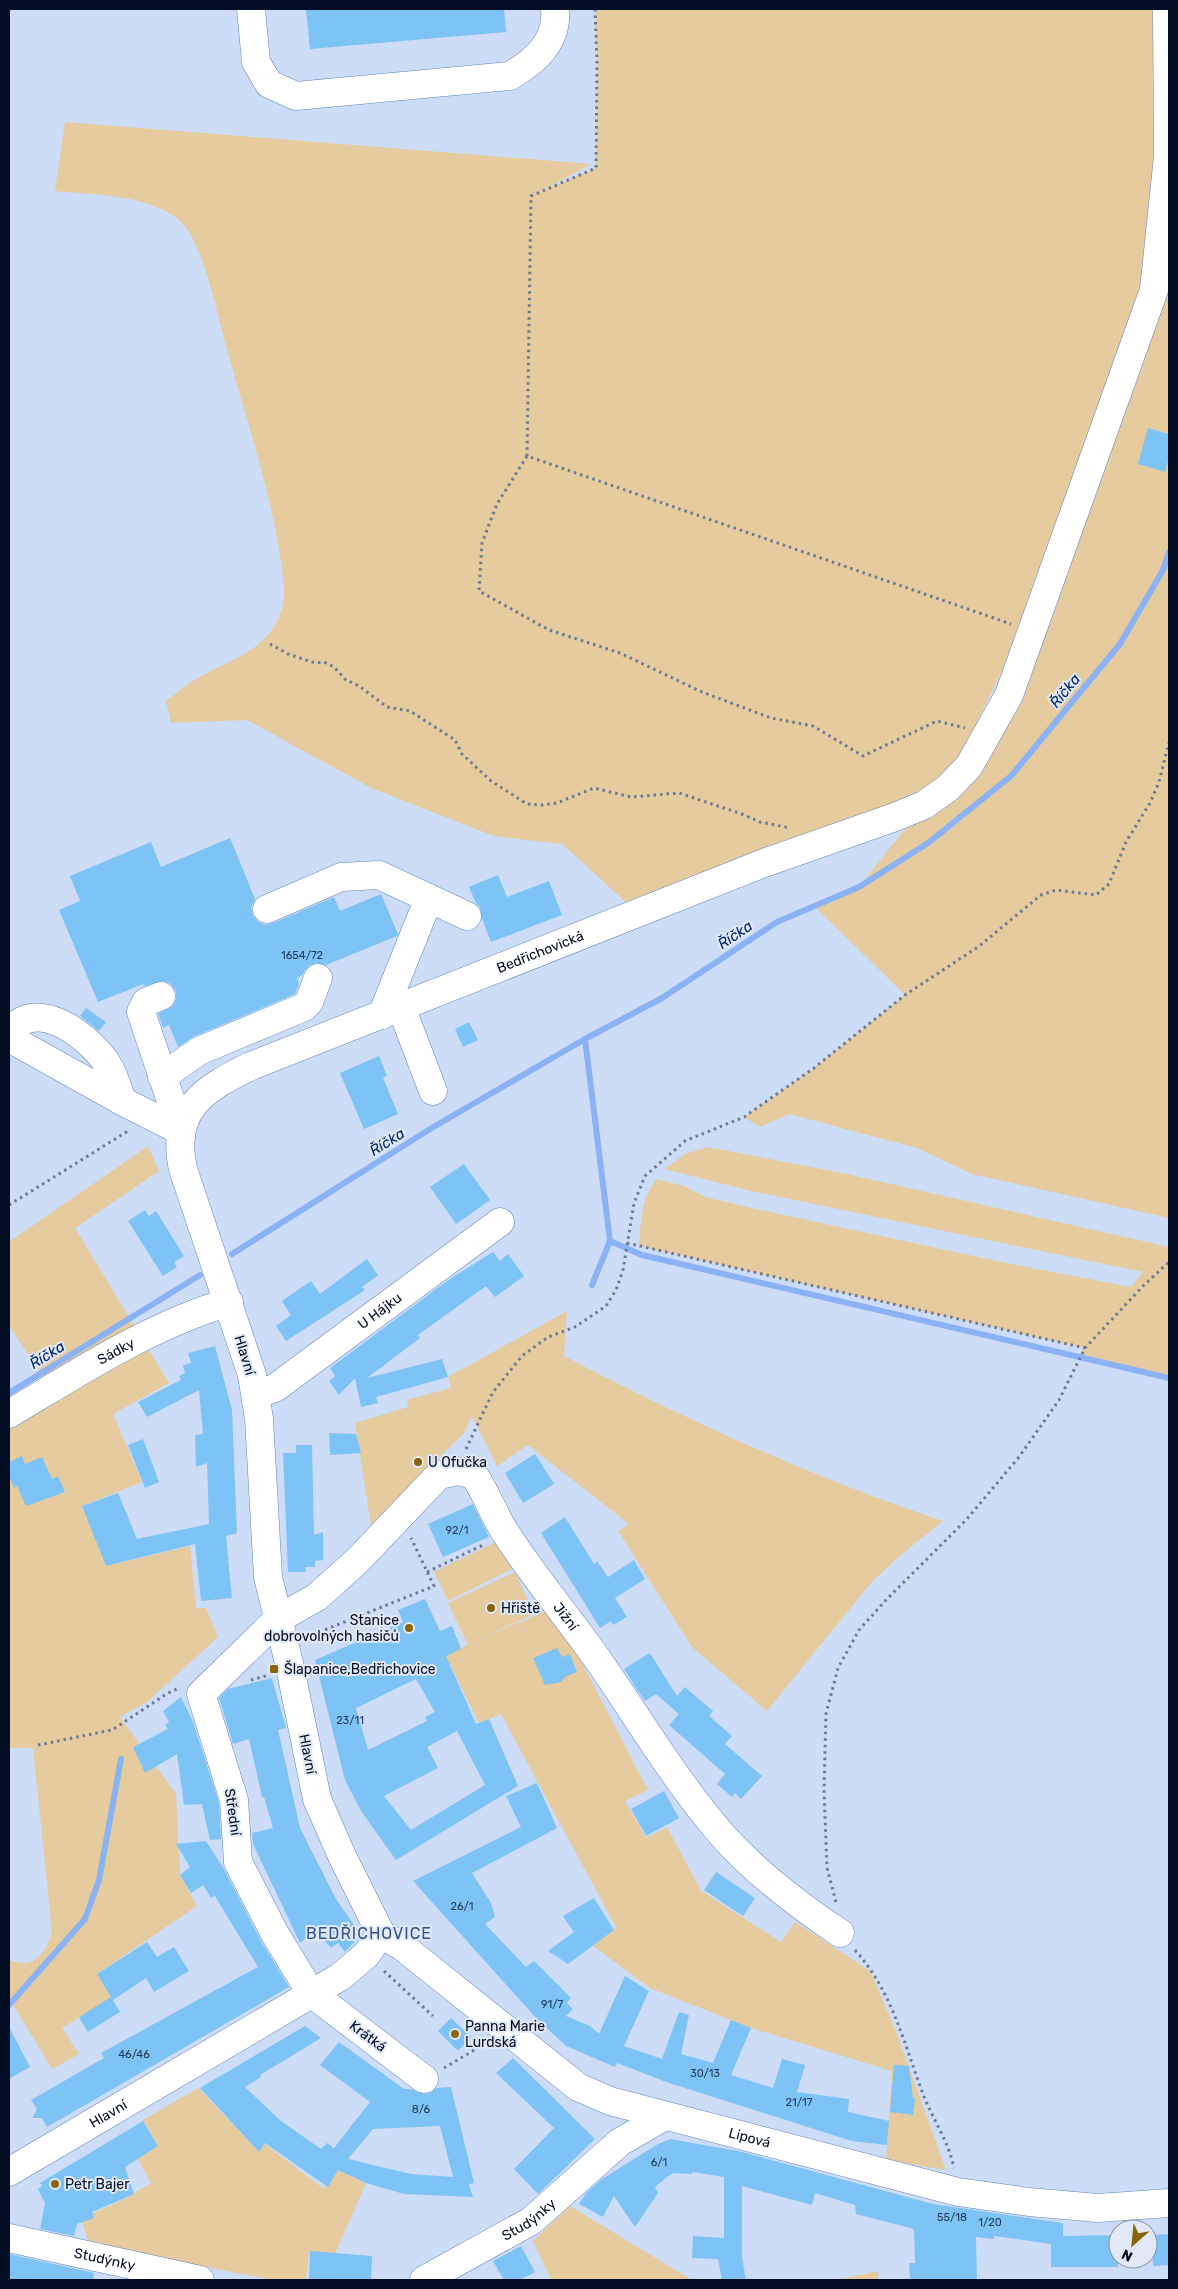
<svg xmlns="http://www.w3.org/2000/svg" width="1178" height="2289" viewBox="0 0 1178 2289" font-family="Rubik,sans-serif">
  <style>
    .green { fill: #e5cb9d }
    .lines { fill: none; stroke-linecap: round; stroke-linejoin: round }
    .stream { stroke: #8bb2f5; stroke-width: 6 }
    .building { fill: #7dc3f5; fill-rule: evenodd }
    .minor-casing { stroke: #6083bf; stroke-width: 29 }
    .path { stroke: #6c7992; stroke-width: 3; stroke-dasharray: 2.5 4; stroke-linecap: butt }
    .minor { stroke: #fff; stroke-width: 28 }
    .poi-dot { fill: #8b6405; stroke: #e1e9f7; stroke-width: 2 }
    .labels { text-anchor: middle; stroke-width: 4; stroke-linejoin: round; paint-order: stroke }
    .number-label { font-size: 11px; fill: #223b59 }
    .street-label { font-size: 14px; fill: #030e25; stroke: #e1e9f7 }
    .poi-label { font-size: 14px; fill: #030e25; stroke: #e1e9f7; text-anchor: start }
    .water-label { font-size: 15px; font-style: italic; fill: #00246f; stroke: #e1e9f7 }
    .quarter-label { font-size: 16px; letter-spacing: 1px; fill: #33538c; stroke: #e1e9f7 }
  </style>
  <rect width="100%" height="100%" fill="#cdddf7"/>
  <g class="green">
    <path d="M 595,9 L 1169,9 L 1169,1218 L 972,1174 L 917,1148 L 789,1114 L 760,1127 L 744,1117 L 814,1068 L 905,995 L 814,906 L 859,887 L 924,805 L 948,788 L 1016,674 L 1003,669 L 959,759 L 939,783 L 907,803 L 630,906 L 562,844 L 494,836 L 371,788 L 247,720 L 171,723 L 166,701 C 175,694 183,687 193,681 C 223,662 264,653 279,617 C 283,608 285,597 284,588 C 277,507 247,424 226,346 C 218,316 203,246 184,225 C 156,194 94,195 55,191 L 65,122 L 591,164 L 540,192 L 596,168 L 597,63 Z"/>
    <path d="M 148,1146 L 159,1171 L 75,1228 L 169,1383 L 113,1414 L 142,1482 L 82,1506 L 106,1566 L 190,1546 L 196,1608 L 206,1608 L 218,1637 L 147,1702 L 120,1717 L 176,1794 L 180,1875 L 197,1906 L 97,1974 L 112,1998 L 62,2028 L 79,2054 L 52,2069 L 9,1998 L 9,1960 C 33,1971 46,1953 52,1932 L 33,1748 L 9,1748 L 9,1416 L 51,1387 L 9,1326 L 9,1242 Z"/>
    <path d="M 708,1147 L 842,1173 L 1169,1247 L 1169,1378 L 1080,1356 L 1084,1348 L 639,1246 C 641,1223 641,1197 657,1179 L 684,1186 L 705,1197 L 747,1207 L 1006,1263 L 1131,1287 L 1143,1272 L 751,1191 L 665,1169 L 685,1154 Z"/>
    <path d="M 567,1311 L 564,1356 C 686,1420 812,1477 943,1521 L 896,1559 L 870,1584 L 767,1711 L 692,1647 L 618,1531 L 629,1524 L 528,1445 L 497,1466 L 472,1416 L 464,1433 L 371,1525 L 355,1423 L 408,1407 L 407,1400 L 451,1388 L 448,1377 Z"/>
    <polygon points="498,1541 512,1569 448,1601 434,1572"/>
    <polygon points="515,1572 534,1614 480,1639 548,1610 570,1640 648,1790 625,1801 646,1838 667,1827 701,1891 781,1942 795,1922 870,1971 896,2031 946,2170 886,2160 892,2071 751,2028 650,1988 593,1946 616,1927 501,1714 479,1723 445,1655 468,1645 448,1603"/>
    <polygon points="198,2088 257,2150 263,2143 324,2189 337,2170 366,2183 335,2254 309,2252 306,2280 273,2280 89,2244 81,2219 122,2200 151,2183 137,2157 158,2145 143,2120"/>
    <polygon points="570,2206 692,2280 551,2280 533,2241"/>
    <polygon points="878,2271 878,2280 836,2280"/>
  </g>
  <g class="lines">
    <g class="stream">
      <polyline points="585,1039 610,1241 592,1285"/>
      <polyline points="610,1241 642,1255 1169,1378"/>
      <polyline points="232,1254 430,1129 585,1039 662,998 777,922 859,887 928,843 1011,776 1120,644 1163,570 1169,552"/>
      <polyline points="9,1393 200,1275"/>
      <polyline points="9,2005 85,1919 99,1880 121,1759"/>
    </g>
  </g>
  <g class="building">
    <polygon points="306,9 504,9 506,32 310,49"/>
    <polygon points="1148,428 1169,434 1169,457 1165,472 1138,464"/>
    <polygon points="230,838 255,899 251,908 253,916 258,922 266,925 273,923 334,897 340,911 381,894 398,934 397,936 326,965 316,963 308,966 302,975 297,978 299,984 295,994 193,1037 178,1047 169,1025 163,1028 158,1014 173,1006 176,999 176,991 171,984 163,981 144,986 143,984 98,1002 59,910 80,901 70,876 151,842 161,867"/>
    <polygon points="498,875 507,897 549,881 562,915 491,942 482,919 480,907 476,903 469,887"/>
    <polygon points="86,1008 106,1022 99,1031 80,1016"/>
    <polygon points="469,1022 478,1040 463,1047 455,1029"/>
    <polygon points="379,1056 387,1076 383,1078 398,1114 364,1129 340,1073"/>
    <polygon points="464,1164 490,1200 456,1224 430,1187"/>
    <polygon points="145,1210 149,1216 156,1211 184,1256 174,1262 177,1267 163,1276 128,1221"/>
    <polygon points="493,1252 500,1261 508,1254 524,1276 495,1297 486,1286 418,1335 420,1338 367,1378 442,1359 448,1377 376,1397 378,1403 361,1407 355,1378 339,1395 329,1381 335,1376 330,1368 447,1281"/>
    <polygon points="367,1259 378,1275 362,1287 365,1290 286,1341 276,1326 291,1315 282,1301 311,1281 320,1294"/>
    <polygon points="215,1346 232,1410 237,1533 226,1536 232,1598 201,1601 195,1544 106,1566 82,1506 118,1493 137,1539 209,1524 207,1463 196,1467 195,1435 203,1434 199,1390 147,1417 138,1402 181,1380 179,1376 185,1373 183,1365 191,1363 188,1353"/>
    <polygon points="329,1433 356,1434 361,1453 330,1455"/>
    <polygon points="143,1439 159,1482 145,1488 128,1445"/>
    <polygon points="296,1445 312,1445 314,1535 323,1532 323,1560 315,1561 315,1567 305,1567 306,1572 288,1572 283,1453 296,1453"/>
    <polygon points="535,1454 554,1484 523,1503 505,1473"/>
    <polygon points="22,1456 25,1464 42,1457 52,1479 58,1476 65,1492 26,1506 17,1486 14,1488 9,1476 9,1462"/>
    <polygon points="473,1504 489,1537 443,1557 428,1524"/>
    <polygon points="565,1517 594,1564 597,1561 608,1577 634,1560 645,1579 615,1598 627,1617 613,1625 611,1621 600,1628 541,1533"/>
    <path d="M 425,1599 L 440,1631 L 452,1626 L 461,1649 L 446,1656 L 476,1724 L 489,1719 L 518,1786 L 396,1860 L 361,1811 L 345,1780 L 315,1660 L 403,1622 L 398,1610 ZM 416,1679 L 435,1712 L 425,1717 L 427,1721 L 368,1750 L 356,1708 ZM 457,1731 L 485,1785 L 411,1830 L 384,1796 L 438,1768 L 427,1747 Z"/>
    <polygon points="557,1648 562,1657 570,1654 577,1672 565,1677 561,1682 545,1685 533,1658"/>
    <polygon points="650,1653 677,1696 685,1687 713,1711 709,1716 732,1736 725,1744 762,1776 741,1799 735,1793 732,1797 717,1784 725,1774 669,1725 679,1714 656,1694 645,1701 638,1691 624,1669"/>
    <polygon points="272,1678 286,1728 278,1730 300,1828 336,1899 361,1935 345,1952 338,1943 331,1948 315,1930 300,1943 253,1844 252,1833 273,1828 264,1797 262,1797 249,1739 233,1744 219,1698 228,1689"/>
    <polygon points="181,1697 193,1722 219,1803 221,1839 210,1840 202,1804 184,1805 177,1754 145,1773 133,1747 168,1729 165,1725 169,1722 163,1711"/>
    <polygon points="537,1783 557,1828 472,1873 491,1903 495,1917 485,1924 526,1967 534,1961 571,1998 567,2003 573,2009 566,2016 590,2026 599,2034 625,1976 649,1991 624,2046 662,2059 679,2012 689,2015 681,2054 713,2063 731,2020 751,2028 731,2075 773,2088 782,2059 805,2065 797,2092 849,2099 848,2112 889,2121 887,2145 852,2141 669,2083 617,2063 615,2067 566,2046 536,2018 413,1881 521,1827 506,1796"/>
    <polygon points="664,1791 679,1818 646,1836 631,1809"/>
    <polygon points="206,1841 224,1869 261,1941 289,1987 47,2127 42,2118 32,2118 37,2109 31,2100 104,2058 101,2053 258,1967 215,1896 211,1898 203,1885 191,1893 180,1875 190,1867 176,1844"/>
    <polygon points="716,1872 755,1898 743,1916 704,1890"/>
    <polygon points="594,1898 614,1930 568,1964 548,1951 574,1932 563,1916"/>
    <polygon points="147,1942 157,1957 174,1947 189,1971 154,1992 146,1978 113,2000 111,1997 120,2012 88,2032 79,2017 111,1997 97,1974"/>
    <polygon points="451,2018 471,2037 458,2051 438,2031"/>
    <path d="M 305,2026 L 321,2038 L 260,2075 L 261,2077 L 245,2087 L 281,2121 L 321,2149 L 327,2143 L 334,2148 L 370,2102 L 320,2065 L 339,2042 L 404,2089 L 411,2089 L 423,2094 L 430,2093 L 437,2088 L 451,2087 L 474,2183 L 469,2184 L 473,2197 L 404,2194 L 366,2183 L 338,2170 L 328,2187 L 265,2143 L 259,2152 L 200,2088 ZM 440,2126 L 453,2177 L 411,2174 L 348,2159 L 373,2129 Z"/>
    <polygon points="9,2027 30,2067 9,2079"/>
    <polygon points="513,2058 595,2139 538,2194 514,2169 554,2128 496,2073"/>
    <polygon points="894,2065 909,2066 913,2098 915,2098 913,2115 890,2112"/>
    <polygon points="143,2121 158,2146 125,2167 134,2194 92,2212 94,2218 77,2224 74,2236 40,2229 45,2203 38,2189 42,2186 40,2183"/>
    <polygon points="671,2139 742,2152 933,2204 1063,2223 1063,2236 1118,2235 1118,2267 1051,2267 1051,2244 994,2236 994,2239 976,2237 977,2280 910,2280 909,2263 915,2263 914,2229 856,2214 855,2205 815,2193 812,2205 742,2186 742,2257 746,2280 722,2280 718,2259 692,2258 693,2236 724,2238 724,2177 692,2172 692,2174 672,2173 655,2187 658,2193 635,2227 614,2196 603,2217 579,2204 586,2193 602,2179 658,2144"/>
    <polygon points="1169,2234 1169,2265 1153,2266 1151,2235"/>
    <polygon points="521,2246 535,2272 520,2280 504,2280 493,2261"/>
    <polygon points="310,2251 372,2256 371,2280 309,2280"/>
    <polygon points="9,2254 94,2273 93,2280 9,2280"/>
  </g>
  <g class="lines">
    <defs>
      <g id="minor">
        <path d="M 251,9 L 256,62 L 269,84 L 296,96 L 510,76 C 536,61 558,41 555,9"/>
        <polyline points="267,909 341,877 379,875 467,916"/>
        <polyline points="161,996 146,1002 141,1012 181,1131"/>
        <polyline points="401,1007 433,1091"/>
        <polyline points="382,1015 429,898"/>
        <path d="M 9,1033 C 35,995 87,1035 106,1062 C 114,1074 118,1088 122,1101 L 9,1038"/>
        <polyline points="162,1077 199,1051 304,1007 309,1002 318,978"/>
        <polyline points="122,1101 181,1131"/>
        <path id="s1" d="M 256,1394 L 275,1388 L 500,1222"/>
        <path id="s2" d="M 9,1414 C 79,1372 149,1326 229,1302"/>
        <path id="s3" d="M 381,1934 L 403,1947 L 578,2087 L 610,2101 L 958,2192 L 1029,2202 L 1098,2208 L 1169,2203"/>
        <path id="s4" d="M 424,2079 L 311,1993 L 275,1934 L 238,1862 L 234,1800 L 201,1694 L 278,1619 L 317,1597 L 358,1560 L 439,1475 L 458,1471 L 474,1475 C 487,1494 494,1516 507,1535 C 534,1577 567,1616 596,1657 C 638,1717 675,1781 723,1836 C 757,1874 798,1905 840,1933"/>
        <path id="s5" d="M 9,2172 L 340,1977 L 366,1955 L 381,1934 L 342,1856 L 317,1799 L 290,1667 L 268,1577 L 259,1419 L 252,1375 L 183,1169 C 170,1110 203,1089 251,1066 L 764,863 L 895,817 L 924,805 L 948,788 L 969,766 L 1009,695 L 1154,290 L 1168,156 L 1167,9"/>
        <path id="s6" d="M 9,2238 L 200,2280"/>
        <path id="s7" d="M 424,2280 L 531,2221 L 620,2142 L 665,2116"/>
      </g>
    </defs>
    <use href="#minor" class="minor-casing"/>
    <g class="path">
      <polyline points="595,9 597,63 596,168 531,196 527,456 1011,624"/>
      <polyline points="527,456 497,504 482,543 479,591 549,630 620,653 702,692 771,718 813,726 863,756 937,721 965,728"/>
      <polyline points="270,644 288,654 315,663 324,662 334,667 346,680 359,686 387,707 410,711 455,740 462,754 491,781 527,804 542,805 557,803 594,788 631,797 679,793 742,814 760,822 790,828"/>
      <polyline points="9,1205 128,1131"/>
      <polyline points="627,1243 1085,1348"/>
      <polyline points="466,1449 493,1392 522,1356 548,1337 575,1327 606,1306 616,1290 623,1270 634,1203 645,1176 685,1141 744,1117 814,1068 905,995 978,947 1041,895 1056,890 1096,895 1109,884 1126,842 1150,803 1159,782 1169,742"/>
      <polyline points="427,1572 485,1544"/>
      <polyline points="307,1637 434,1586 411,1538"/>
      <polyline points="251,1680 269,1675"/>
      <polyline points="38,1745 112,1730 168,1693 179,1688"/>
      <polyline points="836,1902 827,1868 824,1790 826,1714 838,1668 859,1630 886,1600 967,1519 1019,1457 1059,1400 1085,1348 1143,1286 1169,1262"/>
      <path d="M 855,1950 C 893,1993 903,2041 923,2094 C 932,2118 949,2142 954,2168"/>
      <polyline points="384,1971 433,2016"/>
      <polyline points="444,2068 486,2043"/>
    </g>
    <use href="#minor" class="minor"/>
  </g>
  <g class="poi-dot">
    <circle cx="418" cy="1462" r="5"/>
    <circle cx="491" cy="1608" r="5"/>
    <circle cx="409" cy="1628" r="5"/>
    <rect x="269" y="1664" width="10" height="10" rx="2.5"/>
    <circle cx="455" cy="2034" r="5"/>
    <circle cx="55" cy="2184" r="5"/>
  </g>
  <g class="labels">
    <g class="number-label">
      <text x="302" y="959">1654/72</text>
      <text x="457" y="1534">92/1</text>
      <text x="350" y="1724">23/11</text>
      <text x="462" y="1910">26/1</text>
      <text x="552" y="2008">91/7</text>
      <text x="134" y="2058">46/46</text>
      <text x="705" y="2077">30/13</text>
      <text x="799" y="2106">21/17</text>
      <text x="421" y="2113">8/6</text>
      <text x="659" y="2166">6/1</text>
      <text x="952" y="2221">55/18</text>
      <text x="990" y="2226">1/20</text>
    </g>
    <g class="street-label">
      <text dy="5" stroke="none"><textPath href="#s5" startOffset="1689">Bedřichovická</textPath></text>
      <text dy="5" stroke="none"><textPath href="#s1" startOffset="150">U Hájku</textPath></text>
      <text dy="5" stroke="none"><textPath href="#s2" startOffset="124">Sádky</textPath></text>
      <text transform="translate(245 1355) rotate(73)" y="5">Hlavní</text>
      <text dy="5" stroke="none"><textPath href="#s4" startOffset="995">Jižní</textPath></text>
      <text transform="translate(308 1754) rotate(79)" y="5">Hlavní</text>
      <text transform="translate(233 1812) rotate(82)" y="5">Střední</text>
      <text transform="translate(368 2036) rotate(37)" y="5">Krátká</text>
      <text dy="5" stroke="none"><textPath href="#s5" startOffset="115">Hlavní</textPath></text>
      <text dy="5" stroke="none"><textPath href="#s3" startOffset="429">Lipová</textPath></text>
      <text dy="5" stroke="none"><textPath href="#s7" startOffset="121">Studýnky</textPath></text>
      <text dy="5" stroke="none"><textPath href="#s6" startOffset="98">Studýnky</textPath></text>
    </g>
    <g class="poi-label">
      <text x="428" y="1467">U Ofučka</text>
      <text x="501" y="1613">Hřiště</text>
      <text x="399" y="1625" text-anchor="end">Stanice<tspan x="399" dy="16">dobrovolných hasičů</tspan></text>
      <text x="284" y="1674">Šlapanice,Bedřichovice</text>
      <text x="465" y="2031">Panna Marie<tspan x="465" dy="16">Lurdská</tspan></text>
      <text x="65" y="2189">Petr Bajer</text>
    </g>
    <g class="water-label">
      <text transform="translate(1065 691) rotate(-51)" y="5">Říčka</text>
      <text transform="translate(735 935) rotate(-34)" y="5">Říčka</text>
      <text transform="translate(387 1142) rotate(-32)" y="5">Říčka</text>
      <text transform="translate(47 1355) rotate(-32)" y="5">Říčka</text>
    </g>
    <g class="quarter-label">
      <text x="369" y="1939">BEDŘICHOVICE</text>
    </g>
  </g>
  <rect width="1178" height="2289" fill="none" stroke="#030e25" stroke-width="20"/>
  <g transform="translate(1133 2244) rotate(207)"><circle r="24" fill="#e1e9f7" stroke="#8891a3"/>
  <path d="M0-4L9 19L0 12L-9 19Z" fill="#8b6405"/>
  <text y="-8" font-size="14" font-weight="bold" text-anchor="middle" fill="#030e25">N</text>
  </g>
</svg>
